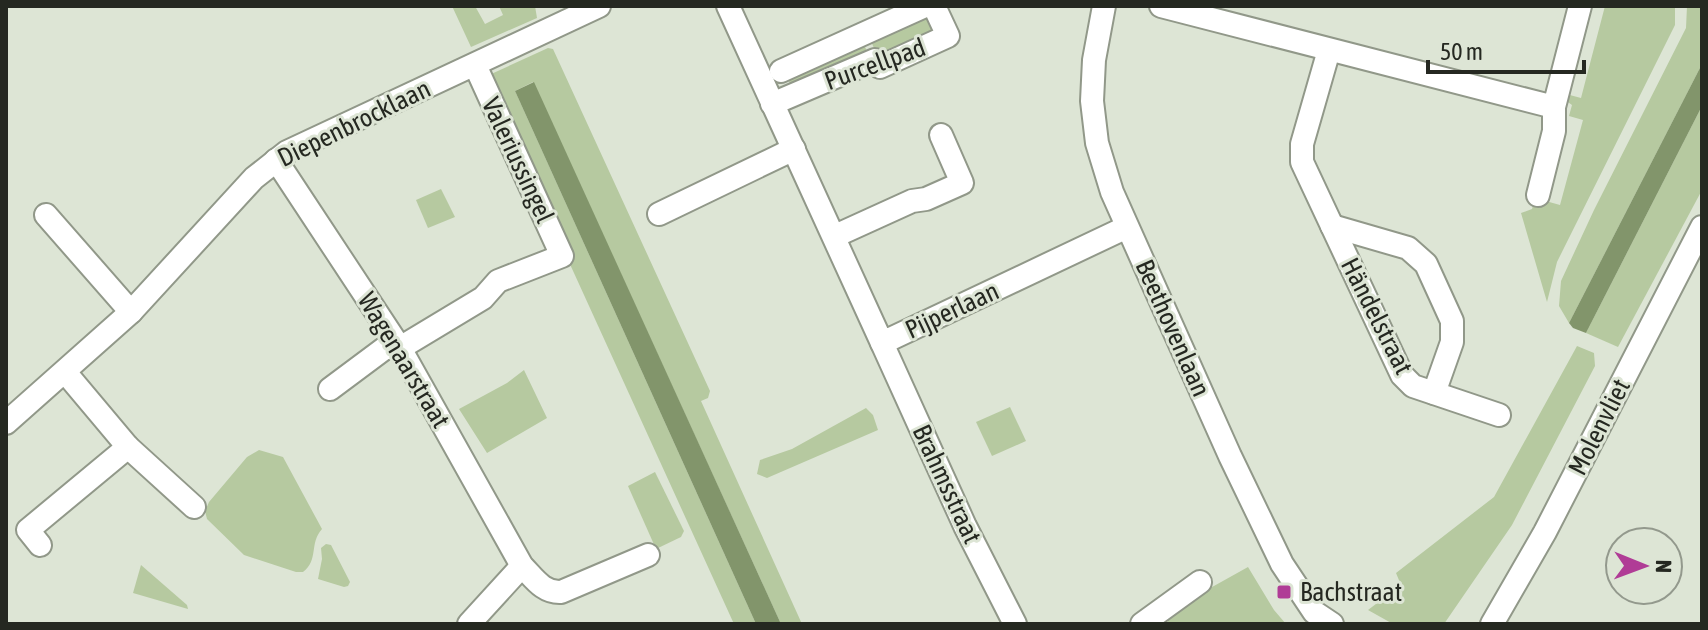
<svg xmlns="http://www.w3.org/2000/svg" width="1708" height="630" viewBox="0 0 1708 630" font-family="'Asap Condensed',sans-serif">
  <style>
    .green { fill: #b6c9a0 }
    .water { fill: #82956b }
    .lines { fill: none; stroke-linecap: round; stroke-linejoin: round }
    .minor-casing { stroke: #919889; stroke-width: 26 }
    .minor { stroke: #fff; stroke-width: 22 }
    .poi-dot { fill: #b03c96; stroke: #dde5d5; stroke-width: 3 }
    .labels { text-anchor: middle; stroke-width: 6; stroke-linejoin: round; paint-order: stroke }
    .street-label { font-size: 26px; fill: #252821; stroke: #dde5d5 }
    .poi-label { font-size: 26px; fill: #252821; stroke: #dde5d5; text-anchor: start }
  </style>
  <rect width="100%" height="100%" fill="#dde5d5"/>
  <g class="green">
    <polygon points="452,6 475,6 485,24 503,15 499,6 535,6 537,18 471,47"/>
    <polygon points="1605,6 1675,6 1675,25 1557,262 1547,302 1521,213 1532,209 1535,198 1560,205 1583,120 1569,116 1572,105 1565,100 1566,94 1581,98"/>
    <polygon points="1687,6 1702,6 1702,64 1569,323 1559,306 1561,281 1594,210 1686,28"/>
    <polygon points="927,7 943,32 879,59 869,37"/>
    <polygon points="861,39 869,55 792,88 786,75"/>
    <polygon points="548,48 553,49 710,391 708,398 701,401 802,624 806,624 781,624 533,82 515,91 756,624 734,624 486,80 489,75"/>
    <polygon points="1702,106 1702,190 1618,347 1586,333"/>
    <polygon points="441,189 455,217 428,228 416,200"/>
    <polygon points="1577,346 1594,353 1595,366 1512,525 1444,624 1393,624 1368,610 1401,585 1396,573 1494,497"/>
    <polygon points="524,370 547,418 487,453 459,409 507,383"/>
    <polygon points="1010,407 1026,441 992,456 976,422"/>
    <polygon points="866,408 873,415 878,430 767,478 757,474 760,460 792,449"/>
    <path d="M 259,450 L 283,457 L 322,529 C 309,543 319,560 303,572 L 296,572 L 244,555 L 207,519 L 205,511 L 209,502 L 247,457 Z"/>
    <polygon points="655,472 684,531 681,537 656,549 628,486"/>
    <polygon points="326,544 331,545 350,582 348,586 344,587 318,579 322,559 321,548"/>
    <polygon points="141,565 187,605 188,609 133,593"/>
    <polygon points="1248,567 1274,610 1286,624 1170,624 1165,618 1196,596"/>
  </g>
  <g class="water">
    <polygon points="1702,64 1702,106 1586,333 1573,328 1569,323"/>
    <polygon points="534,82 781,624 756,624 515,91"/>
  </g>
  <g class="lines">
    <defs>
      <g id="minor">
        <polyline points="728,6 882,343 1127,227"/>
        <polyline points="1104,6 1094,60 1092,101 1097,143 1112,192 1230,456 1282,564 1314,612 1332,624"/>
        <polyline points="1161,6 1554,107"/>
        <polyline points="1329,50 1302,144 1302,162 1402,375 1413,386 1499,415"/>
        <polyline points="781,71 925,6"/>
        <polyline points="772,104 875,60 880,67 948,36 934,6"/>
        <path d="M 276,160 L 400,348 L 522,566 C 534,578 543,593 561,592 L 648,555"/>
        <polyline points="1538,195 1554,131 1554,107 1580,6"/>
        <polyline points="659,214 794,149"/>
        <polyline points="46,215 131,312"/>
        <polyline points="1332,226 1408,248 1426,264 1452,321 1452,342 1434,393"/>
        <polyline points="835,236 912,201 926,199 962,183 941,135"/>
        <polyline points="882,343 965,526 1015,624"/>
        <polyline points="65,372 128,447 194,507"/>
        <polyline points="330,389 385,348 400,348 483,298 498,281 562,256 475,65"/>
        <polyline points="6,423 131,312 254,178 287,152 599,6"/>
        <polyline points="40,545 28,530 128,447"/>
        <polyline points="469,624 522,566"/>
        <polyline points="1142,624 1200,582"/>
        <polyline points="1492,624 1545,532 1702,227"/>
      </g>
    </defs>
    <use href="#minor" class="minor-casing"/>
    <use href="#minor" class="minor"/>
  </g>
  <rect class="poi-dot" x="1276" y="584" width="16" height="16" rx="4"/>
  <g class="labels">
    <g class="street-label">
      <text transform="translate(875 64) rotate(-20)" y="9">Purcellpad</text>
      <text transform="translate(354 123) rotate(-26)" y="9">Diepenbrocklaan</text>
      <text transform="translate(518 160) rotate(65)" y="9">Valeriussingel</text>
      <text transform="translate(952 310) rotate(-25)" y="9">Pijperlaan</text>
      <text transform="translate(1377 316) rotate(63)" y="9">Händelstraat</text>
      <text transform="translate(1173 328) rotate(66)" y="9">Beethovenlaan</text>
      <text transform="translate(404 360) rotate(59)" y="9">Wagenaarstraat</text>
      <text transform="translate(1599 427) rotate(-63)" y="9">Molenvliet</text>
      <text transform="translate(947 484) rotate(65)" y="9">Brahmsstraat</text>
    </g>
    <g class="poi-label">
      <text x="1300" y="601">Bachstraat</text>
    </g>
  </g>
  <rect width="1708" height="630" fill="none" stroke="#252821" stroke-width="16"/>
  <g transform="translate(1644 566) rotate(91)"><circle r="38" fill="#dde5d5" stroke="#93998d" stroke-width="2"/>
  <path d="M0-6L14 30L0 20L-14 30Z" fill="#b03c96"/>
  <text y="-12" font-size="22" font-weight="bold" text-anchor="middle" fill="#252821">N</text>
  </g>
  <path d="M1428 60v12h156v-12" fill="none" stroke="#252821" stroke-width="4"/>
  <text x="1440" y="60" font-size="24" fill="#252821" stroke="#dde5d5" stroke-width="6" paint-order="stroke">50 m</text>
</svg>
